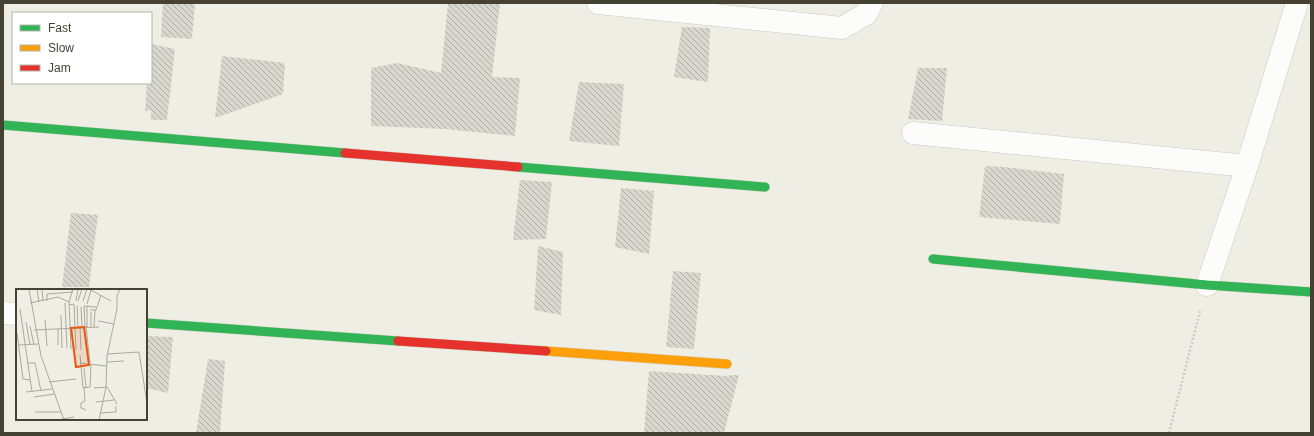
<svg xmlns="http://www.w3.org/2000/svg" width="1314" height="436" viewBox="0 0 1314 436" font-family="Arial,sans-serif">
  <style>
    .building { fill: url(#building-back-hatch) }
    .lines { fill: none; stroke-linecap: round; stroke-linejoin: round }
    .street-casing { stroke: #cacac1; stroke-width: 23 }
    .fast-casing { stroke: #cfcfbd; stroke-width: 10 }
    .slow-casing { stroke: #cfcfbd; stroke-width: 10 }
    .jam-casing { stroke: #cfcfbd; stroke-width: 10 }
    .path { stroke: #cdccc5; stroke-width: 2.5; stroke-dasharray: 2 2; stroke-linecap: butt }
    .street { stroke: #fcfcfb; stroke-width: 22 }
    .fast { stroke: #30b455; stroke-width: 9 }
    .slow { stroke: #ff9f0a; stroke-width: 9 }
    .jam { stroke: #e5322d; stroke-width: 9 }
    .inset-road { fill: none; stroke: #aaa99d; stroke-width: 1 }
    .view { fill: #e8590c; fill-opacity: 0.15; stroke: #e8590c; stroke-width: 2 }
    .inset-edge { fill: none; stroke: #444232; stroke-width: 2 }
  </style>
  <defs>
    <pattern id="building-back-hatch" width="6" height="6" patternUnits="userSpaceOnUse"><rect width="6" height="6" fill="#d7d7ce"/><path d="M-1 5l2 2M0 0l6 6M5-1l2 2" fill="none" stroke="#b0b0a8"/></pattern>
  </defs>
  <rect width="100%" height="100%" fill="#eeeee5"/>
  <g class="building">
    <polygon points="163,3 195,3 192,39 161,37"/>
    <polygon points="448,3 500,3 492,77 520,78 515,136 445,129 371,126 371,68 397,63 441,73"/>
    <polygon points="682,27 710,28 708,82 674,77"/>
    <polygon points="151,44 175,49 167,120 151,120 151,110 145,111 147,83 151,83"/>
    <polygon points="222,56 285,63 283,94 215,118"/>
    <polygon points="918,68 947,68 942,121 908,119"/>
    <polygon points="579,82 624,84 619,146 569,141"/>
    <polygon points="985,166 1004,167 1064,174 1060,224 979,217"/>
    <polygon points="520,180 552,182 546,239 513,240"/>
    <polygon points="621,188 654,191 649,254 615,247"/>
    <polygon points="71,213 98,215 89,287 62,287"/>
    <polygon points="538,246 563,252 561,315 534,310"/>
    <polygon points="673,271 701,273 694,349 666,347"/>
    <polygon points="146,336 173,337 168,393 146,388"/>
    <polygon points="208,359 225,361 220,433 196,433"/>
    <polygon points="649,371 726,376 733,375 739,375 724,433 644,433"/>
  </g>
  <g class="lines">
    <defs>
      <g id="street">
        <polyline points="598,3 842,28 866,14 872,3"/>
        <polyline points="913,133 1247,166"/>
        <polyline points="1207,285 1247,166 1297,3"/>
        <polyline points="3,313 17,314"/>
      </g>
      <g id="fast">
        <polyline points="3,125 345,153"/>
        <polyline points="518,167 765,187"/>
        <polyline points="933,259 1207,285 1311,292"/>
        <polyline points="146,323 398,341"/>
      </g>
      <polyline id="slow" points="546,351 727,364"/>
      <g id="jam">
        <polyline points="345,153 518,167"/>
        <polyline points="398,341 546,351"/>
      </g>
    </defs>
    <use href="#street" class="street-casing"/>
    <use href="#fast" class="fast-casing"/>
    <use href="#slow" class="slow-casing"/>
    <use href="#jam" class="jam-casing"/>
    <polyline class="path" points="1169,433 1200,311"/>
    <use href="#street" class="street"/>
    <use href="#fast" class="fast"/>
    <use href="#slow" class="slow"/>
    <use href="#jam" class="jam"/>
  </g>
  <g transform="translate(16 289)">
    <rect width="131" height="131" fill="#eeeee5"/>
    <path class="inset-road" d="M 13,0 L 25,67 L 48,131M 21,0 L 23,13M 26,0 L 27,12M 73,0 L 95,12M 31,12 L 31,5 L 57,3M 60,12 L 62,0M 62,12 L 66,0M 67,12 L 71,0M 53,13 L 55,60M 53,13 L 57,0M 14,14 L 42,8 L 53,13M 49,14 L 51,59M 71,15 L 75,1M 53,16 L 58,15 L 60,61M 61,17 L 62,38M 71,17 L 71,38M 65,18 L 66,38M 4,20 L 16,103M 74,21 L 80,21 L 85,6M 75,23 L 75,38M 45,26 L 46,59M 29,31 L 31,57M 82,32 L 98,35M 10,33 L 14,56M 14,37 L 18,56M 70,37 L 74,76M 64,38 L 65,61M 69,38 L 68,17 L 80,18M 78,38 L 79,21M 42,40 L 42,56M 18,41 L 83,38M 1,44 L 7,90 L 14,91M 2,56 L 22,55M 91,65 L 123,63 L 131,114M 64,66 L 67,99 L 74,98 L 75,76M 91,73 L 108,72M 12,74 L 19,74 L 25,102M 64,74 L 90,77M 68,79 L 70,98M 33,93 L 60,90M 68,98 L 69,112 L 65,114 L 65,119 L 70,121M 78,99 L 91,98 L 101,115M 10,103 L 36,100M 18,108 L 38,105M 80,113 L 98,111M 19,123 L 45,123M 84,124 L 100,123 L 100,117M 42,131 L 58,128M 83,131 L 90,98 L 91,67 L 101,20 L 101,7 L 104,0"/>
    <path class="view" d="M 68,38 L 73,76 L 60,78 L 55,39 Z"/>
    <rect width="131" height="131" class="inset-edge"/>
  </g>
  <rect width="1314" height="436" fill="none" stroke="#444232" stroke-width="8"/>
  <rect x="12" y="12" width="140" height="72" fill="#ffffff" stroke="#b4b3ad"/>
  <rect x="20" y="25" width="20" height="6" fill="#30b455" stroke="#b4b3ad"/>
  <text x="48" y="32" font-size="12" fill="#444232">Fast</text>
  <rect x="20" y="45" width="20" height="6" fill="#ff9f0a" stroke="#b4b3ad"/>
  <text x="48" y="52" font-size="12" fill="#444232">Slow</text>
  <rect x="20" y="65" width="20" height="6" fill="#e5322d" stroke="#b4b3ad"/>
  <text x="48" y="72" font-size="12" fill="#444232">Jam</text>
</svg>
